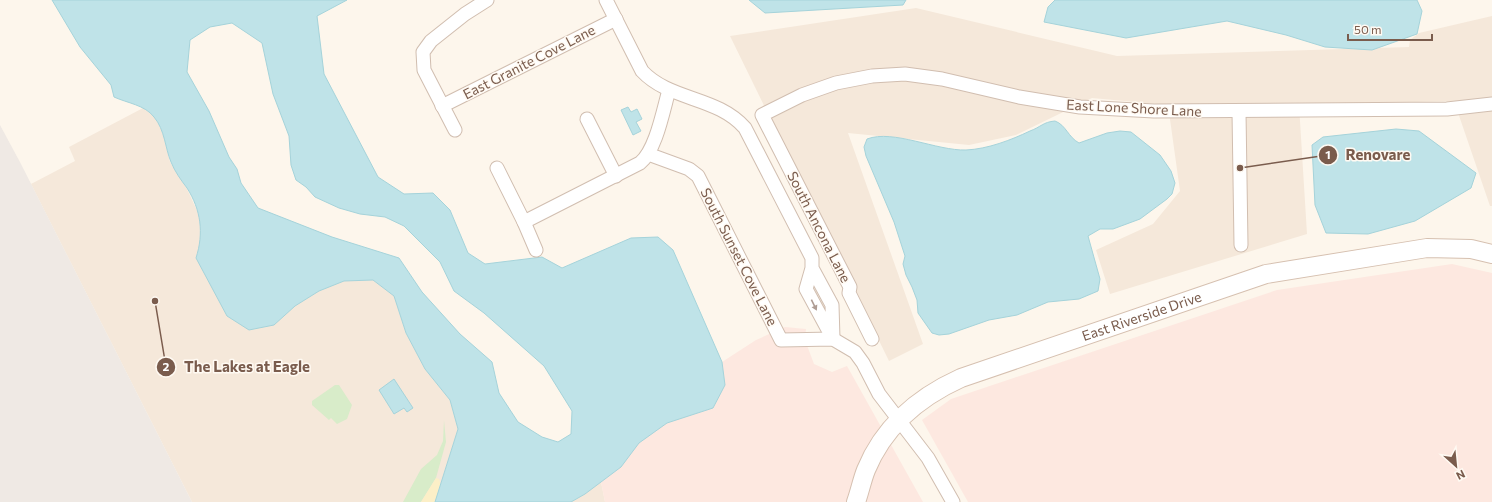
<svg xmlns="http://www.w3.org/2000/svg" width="1492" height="502" viewBox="0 0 1492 502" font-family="Commissioner,sans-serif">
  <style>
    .residential { fill: #f5e8da }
    .commercial { fill: #fde8e0 }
    .industrial { fill: #efe9e4 }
    .green { fill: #d8ecc9 }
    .sand { fill: #fcefc7 }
    .water { fill: #bfe3e8; stroke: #a5d3da; fill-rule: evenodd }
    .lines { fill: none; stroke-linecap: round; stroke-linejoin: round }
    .street-casing { stroke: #d1beb0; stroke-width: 15 }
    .secondary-casing { stroke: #d6c0b0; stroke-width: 20 }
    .street { stroke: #fff; stroke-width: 13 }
    .secondary { stroke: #fff; stroke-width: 18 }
    .oneway { fill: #af9d94 }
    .labels { text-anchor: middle; stroke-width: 3; stroke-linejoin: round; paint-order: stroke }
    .street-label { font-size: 14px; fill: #7a5c4d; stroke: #fffaf3 }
    .leader { fill: none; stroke: #7a5c4d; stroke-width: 1.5 }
    .callout-dot { fill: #7a5c4d; stroke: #fffaf3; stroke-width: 1.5 }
    .mark-label { font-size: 12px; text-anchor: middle; font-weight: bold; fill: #fff }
    .callout-label { font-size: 15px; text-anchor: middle; font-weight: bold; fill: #7a5c4d; stroke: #fffaf3; stroke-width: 3; stroke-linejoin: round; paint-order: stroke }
  </style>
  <rect width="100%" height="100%" fill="#fdf6ec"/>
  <g class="residential">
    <polygon points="916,8 1117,56 1409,47 1410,40 1419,33 1492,16 1492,206 1490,206 1454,101 1299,105 1307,234 1110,294 1096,250 1153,224 1180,191 1168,105 1092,98 1016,135 969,145 848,133 923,344 889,361 730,36"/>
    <polygon points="143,108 154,116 162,130 170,162 187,189 200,217 200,246 196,258 274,325 295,306 319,291 344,281 373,280 394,296 406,333 425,369 450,400 458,429 435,502 192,502 31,184 75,161 69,147"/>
    <polygon points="601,482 605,502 571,502 585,494"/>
  </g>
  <g class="commercial">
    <polygon points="1452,264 1492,273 1492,502 968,502 922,420 951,399 1277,290"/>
    <polygon points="785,327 806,329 805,340 814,364 832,372 847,366 923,502 605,502 601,482 621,467 639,443 667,423 713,408 725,385 722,362 756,340"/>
  </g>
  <polygon class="industrial" points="0,125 21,164 192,502 0,502"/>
  <g class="green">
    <polygon points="335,385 339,385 352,405 347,419 337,424 331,418 329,420 312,405 312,401"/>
    <polygon points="444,420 446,442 436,478 421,502 403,502 421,469 437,455 443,441"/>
  </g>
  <polygon class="sand" points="436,478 439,479 441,486 435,502 421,502"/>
  <g class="water">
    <path d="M 52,0 L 347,0 L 317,16 L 324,74 L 378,177 L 404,194 L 433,193 L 450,210 L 468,253 L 485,264 L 542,257 L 562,268 L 631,238 L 658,237 L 673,250 L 722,362 L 725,385 L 713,408 L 667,423 L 639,443 L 621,467 L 585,494 L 571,502 L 435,502 L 458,429 L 450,400 L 425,369 L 406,333 L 394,296 L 373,280 L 344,281 L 319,291 L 295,306 L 274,325 L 249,330 L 227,316 L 196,258 C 204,233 201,210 187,188 C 181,180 175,172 171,162 C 165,148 165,130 154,117 C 145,105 127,103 114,97 L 111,85 L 80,47 ZM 232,23 L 262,43 L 273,94 L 289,136 L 291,165 L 296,180 L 306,187 L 315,197 L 339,208 L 360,214 L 385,217 L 404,226 L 440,262 L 454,291 L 484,313 L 544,366 L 572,411 L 571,434 L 558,442 L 542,437 L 518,422 L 499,393 L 492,362 L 460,334 L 422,292 L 399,258 L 332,237 L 258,208 L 241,183 L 237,169 L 229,157 L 209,111 L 187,72 L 190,40 L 210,27 Z"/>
    <polygon points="749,0 906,0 903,5 765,13"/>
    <polygon points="1055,0 1417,0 1422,11 1417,34 1372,50 1325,47 1286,35 1227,21 1126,38 1044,22 1048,7"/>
    <polygon points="628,107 631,112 637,109 642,119 636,122 641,131 633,135 621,110"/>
    <path d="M 1055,121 C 1066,125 1068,137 1079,143 L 1107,133 L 1120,131 L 1131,132 L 1160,155 L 1171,171 L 1175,183 L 1172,194 L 1167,199 L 1140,219 L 1113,229 L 1100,229 L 1088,236 L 1100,279 L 1098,291 L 1079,299 L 1048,302 L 1017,315 L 989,320 L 949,334 L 939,335 L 932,333 L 918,313 L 917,300 L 912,287 L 906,275 L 903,264 L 905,256 L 894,222 L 866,156 L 864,147 L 867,139 C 893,129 937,151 966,150 C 988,149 1011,140 1030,131 C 1041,127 1043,122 1055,121 Z"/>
    <polygon points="1396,129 1419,131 1476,173 1471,188 1415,221 1368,234 1326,233 1315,205 1312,145 1323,137"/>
    <polygon points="394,379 413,408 407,412 404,408 394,414 379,390"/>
  </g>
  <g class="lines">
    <defs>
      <g id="street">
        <path d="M 606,0 L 642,71 C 670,101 717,96 745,128 L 812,258 L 812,268 L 806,289 L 833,339 L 832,305 L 812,268"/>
        <polyline points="442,106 616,19"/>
        <polyline points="1239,112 1241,245"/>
        <polyline points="587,119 616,176"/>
        <polyline points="455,130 424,70 423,52 431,41 465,14 487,0"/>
        <polyline points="648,154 689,169 698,176 781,340 833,339 855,352 863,363 879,394 928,458 953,502"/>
        <polyline points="497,168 524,222 536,250"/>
        <path d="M 524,222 L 640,163 C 656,150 663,111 669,90"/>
        <polyline points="872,339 849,293 850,287 762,115 802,95 836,83 872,76 905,74 942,79 1019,97 1080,107 1154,111 1447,109 1492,104"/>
      </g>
      <g id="secondary">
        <path id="s1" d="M 856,502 C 860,491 862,480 866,470 C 884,426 919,397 961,378 L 1266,274 L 1427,248 L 1471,249 L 1492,254"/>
      </g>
    </defs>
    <use href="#street" class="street-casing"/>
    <use href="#secondary" class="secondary-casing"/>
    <use href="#street" class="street"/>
    <use href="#secondary" class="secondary"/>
  </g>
  <defs><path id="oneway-solid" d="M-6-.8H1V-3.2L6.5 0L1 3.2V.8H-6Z"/></defs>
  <use class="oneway" href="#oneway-solid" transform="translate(814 305) rotate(64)"/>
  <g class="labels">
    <g class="street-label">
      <text transform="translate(529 62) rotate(-27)" y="5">East Granite Cove Lane</text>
      <text transform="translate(1134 108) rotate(3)" y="5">East Lone Shore Lane</text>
      <text transform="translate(819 227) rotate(63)" y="5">South Ancona Lane</text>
      <text transform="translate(739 257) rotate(63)" y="5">South Sunset Cove Lane</text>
      <text dy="5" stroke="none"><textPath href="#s1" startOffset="360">East Riverside Drive</textPath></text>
    </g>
  </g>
  <path class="leader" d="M1240 168L1328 155M155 301L166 367"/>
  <g class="callout-dot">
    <circle cx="1240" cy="168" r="4"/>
    <circle cx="155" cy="301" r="4"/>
    <circle cx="1328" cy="155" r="10"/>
    <circle cx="166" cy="367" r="10"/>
  </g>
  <g class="mark-label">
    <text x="1328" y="159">1</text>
    <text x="166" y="371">2</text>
  </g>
  <g class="callout-label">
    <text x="1378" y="160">Renovare</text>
    <text x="247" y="372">The Lakes at Eagle</text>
  </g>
  <g transform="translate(1456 466) rotate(153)" stroke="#fffaf3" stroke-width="3" paint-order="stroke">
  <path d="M0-3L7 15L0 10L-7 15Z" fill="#7a5c4d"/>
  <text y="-6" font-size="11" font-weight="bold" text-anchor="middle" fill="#7a5c4d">N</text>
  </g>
  <path d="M1348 34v6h84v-6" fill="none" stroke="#7a5c4d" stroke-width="2"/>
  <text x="1354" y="34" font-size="12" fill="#7a5c4d" stroke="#fffaf3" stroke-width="3" paint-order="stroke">50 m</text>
</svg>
